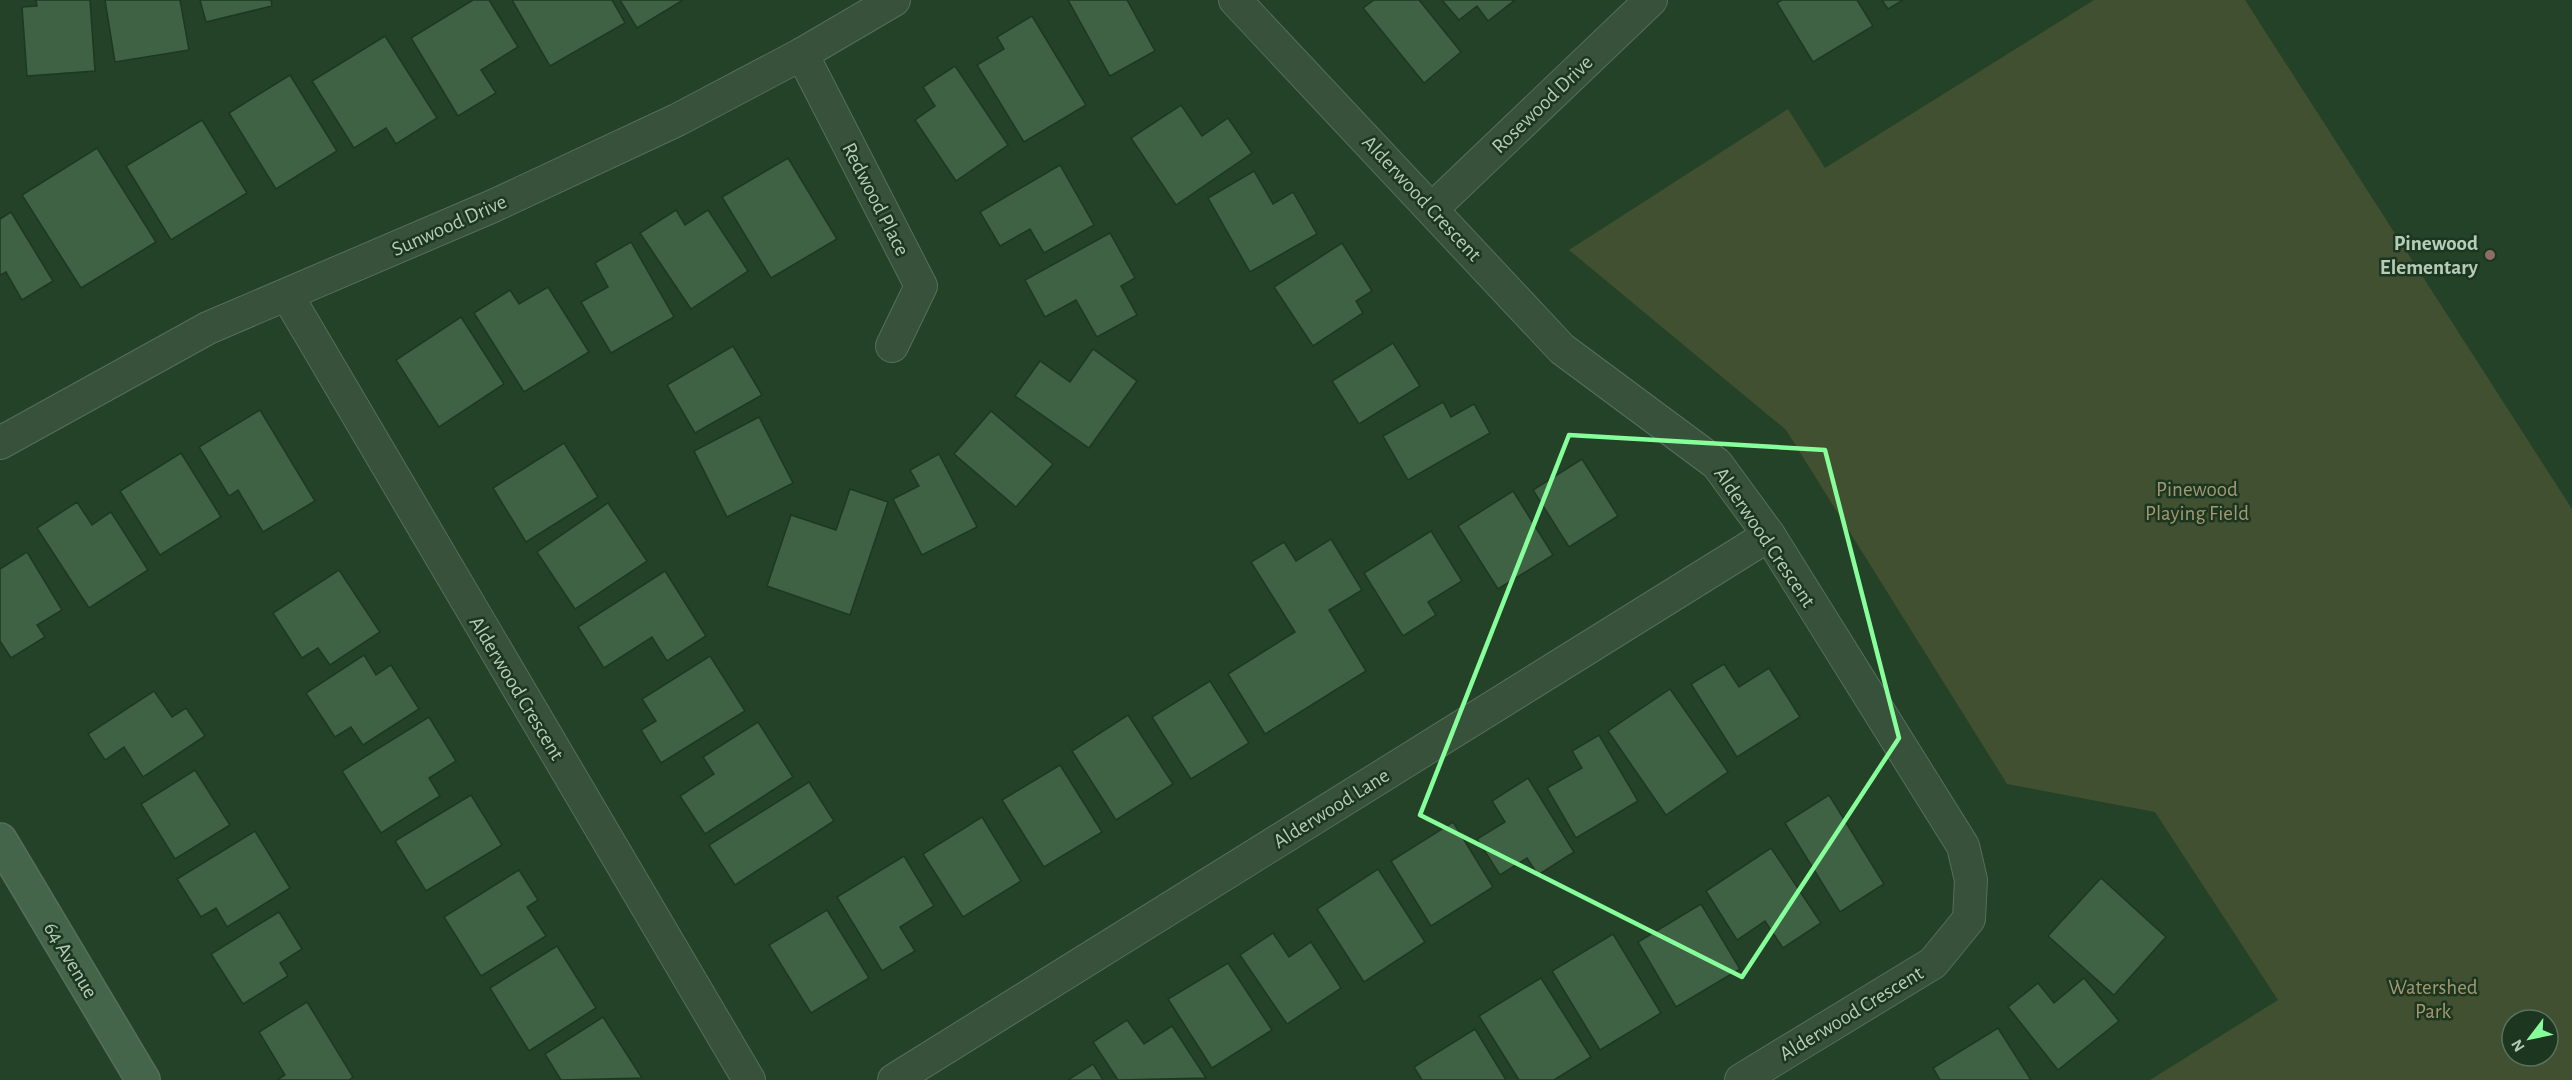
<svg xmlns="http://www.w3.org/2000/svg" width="2572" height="1080" viewBox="0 0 2572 1080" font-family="'Alegreya Sans',sans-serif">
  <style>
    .green { fill: #415030; fill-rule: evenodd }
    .building { fill: #3f6144; stroke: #1e3822; stroke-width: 1.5 }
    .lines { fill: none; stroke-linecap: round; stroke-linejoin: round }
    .street-casing { stroke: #556f59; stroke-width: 34 }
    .secondary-casing { stroke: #556f59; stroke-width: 36 }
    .street { stroke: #38513b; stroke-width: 32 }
    .secondary { stroke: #45654b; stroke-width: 33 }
    .marked { fill: none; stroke: #86ff9b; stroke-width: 4.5; stroke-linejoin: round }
    .education-dot { fill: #8d6e63; stroke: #1c3620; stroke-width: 2 }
    .labels { text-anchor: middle; stroke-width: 5; stroke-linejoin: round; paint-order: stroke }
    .street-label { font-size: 21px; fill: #b4ccb8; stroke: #1c3620 }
    .poi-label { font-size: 21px; font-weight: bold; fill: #b4ccb8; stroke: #1c3620; text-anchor: end }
    .park-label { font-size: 21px; fill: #a49870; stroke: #1c3620 }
  </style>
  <rect width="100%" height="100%" fill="#234227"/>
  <path class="green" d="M 2094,0 L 2245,0 L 2572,509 L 2572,1080 L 2150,1080 L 2278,1000 L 2155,812 L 2007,784 L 1786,430 L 1569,250 L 1788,109 L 1825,168 ZM 2512,1020 L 2548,1020 L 2548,1056 L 2512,1056 Z"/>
  <g class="building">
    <polygon points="36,0 90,0 95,71 27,76 22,7 37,6"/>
    <polygon points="105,0 180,0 189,50 115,62"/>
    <polygon points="200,0 271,0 272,6 206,22"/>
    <polygon points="473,0 489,0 518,47 481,70 496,93 458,116 411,38"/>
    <polygon points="512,0 612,0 625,23 550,66"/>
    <polygon points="620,0 683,0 637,28"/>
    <polygon points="1068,0 1127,0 1155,51 1110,76"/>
    <polygon points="1374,0 1419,0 1461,52 1424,83 1363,8"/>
    <polygon points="1442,0 1515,0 1488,21 1477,6 1459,20"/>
    <polygon points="1782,0 1857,0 1873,26 1813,62 1777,3"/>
    <polygon points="1882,0 1903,0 1888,9"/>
    <polygon points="1032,16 1086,105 1024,142 977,65 1004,49 997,37"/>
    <polygon points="385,36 437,118 396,144 386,128 354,148 312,81"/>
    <polygon points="955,66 1008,145 956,181 915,120 935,106 923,87"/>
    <polygon points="290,75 337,151 276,189 229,113"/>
    <polygon points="1181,105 1202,136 1228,118 1252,153 1176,205 1131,138"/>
    <polygon points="202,120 247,193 171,240 126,166"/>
    <polygon points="97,148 156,242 81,288 22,195"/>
    <polygon points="788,158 837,239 771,278 722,197"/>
    <polygon points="1060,165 1094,225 1044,253 1030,229 1000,246 980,212"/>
    <polygon points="1254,171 1273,204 1293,192 1317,234 1250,272 1208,198"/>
    <polygon points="676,210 685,225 708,210 748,271 691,309 640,233"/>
    <polygon points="11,212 53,281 22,300 6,272 0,275 0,219"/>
    <polygon points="1110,233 1135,278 1121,286 1137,315 1097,337 1076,300 1045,317 1025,280"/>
    <polygon points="631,242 674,317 611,353 581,302 608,287 595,263"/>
    <polygon points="1342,243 1372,291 1356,301 1363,313 1313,346 1274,287"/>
    <polygon points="548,287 589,352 524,392 474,313 510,290 519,304"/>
    <polygon points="461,317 504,384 439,427 396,360"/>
    <polygon points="1393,343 1420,386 1359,424 1332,381"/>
    <polygon points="733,346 762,395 695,433 667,385"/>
    <polygon points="1093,349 1137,381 1089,448 1015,396 1040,361 1070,382"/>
    <polygon points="1443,402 1451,417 1474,404 1490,433 1408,480 1383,436"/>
    <polygon points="260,410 315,501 263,532 238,490 229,496 199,447"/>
    <polygon points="991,411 1053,464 1016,507 954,454"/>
    <polygon points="759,417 793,483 727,517 694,451"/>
    <polygon points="564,443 598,497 526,542 493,488"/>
    <polygon points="181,453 221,517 160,555 120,491"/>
    <polygon points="939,454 977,527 922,555 893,499 919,486 910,470"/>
    <polygon points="1582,459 1618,516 1569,547 1533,490"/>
    <polygon points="850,489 888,502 850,615 767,586 791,515 836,530"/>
    <polygon points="1513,491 1553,555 1498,589 1458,526"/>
    <polygon points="77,502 92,525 111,512 148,570 89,608 37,528"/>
    <polygon points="608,503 647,561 575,609 537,552"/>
    <polygon points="1431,531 1462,581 1428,602 1436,615 1403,636 1364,573"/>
    <polygon points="1331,539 1362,590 1329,610 1366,671 1265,734 1228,674 1295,632 1251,562 1284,542 1296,561"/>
    <polygon points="27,552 62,610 37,625 45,637 11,658 0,641 0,569"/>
    <polygon points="339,570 380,632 330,665 318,648 302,658 273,613"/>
    <polygon points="665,571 706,636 667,661 652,637 604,668 578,627"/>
    <polygon points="364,655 376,675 391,665 419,709 363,745 351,727 335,737 306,693"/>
    <polygon points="710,656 745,711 661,763 641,730 656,721 642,699"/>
    <polygon points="1724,664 1739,687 1769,668 1800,717 1737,757 1691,684"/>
    <polygon points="1210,681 1249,743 1191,779 1152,717"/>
    <polygon points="1670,689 1728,772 1666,815 1608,731"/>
    <polygon points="154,691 172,717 186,708 205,736 143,777 124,747 105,760 88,734"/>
    <polygon points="1128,715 1173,784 1116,820 1072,751"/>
    <polygon points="429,717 456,761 429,778 440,796 381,833 342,771"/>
    <polygon points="758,722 793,777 705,834 680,796 714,774 703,757"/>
    <polygon points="1599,735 1638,801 1576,838 1547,788 1582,768 1572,751"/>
    <polygon points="1060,765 1102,832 1044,867 1002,800"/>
    <polygon points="195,770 230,825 175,859 141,804"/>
    <polygon points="1528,778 1574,852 1538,875 1527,858 1500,875 1477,839 1505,822 1492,801"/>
    <polygon points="809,782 834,821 735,885 709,845"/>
    <polygon points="471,795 502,845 426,891 395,841"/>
    <polygon points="1829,795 1884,884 1840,912 1785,823"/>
    <polygon points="982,817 1021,881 963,917 923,854"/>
    <polygon points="1453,822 1493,887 1431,926 1391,861"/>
    <polygon points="255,831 290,888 227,927 216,908 201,917 177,879"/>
    <polygon points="1771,848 1821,923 1783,948 1765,921 1737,940 1706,891"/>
    <polygon points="904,856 934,906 900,927 915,951 882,971 837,897"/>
    <polygon points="1378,869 1425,942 1364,982 1317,909"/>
    <polygon points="519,870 538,900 527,907 546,936 481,976 444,917"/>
    <polygon points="2101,878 2166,937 2114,995 2048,936"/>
    <polygon points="1701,904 1740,969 1676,1007 1638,942"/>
    <polygon points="827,910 869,978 811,1013 769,945"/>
    <polygon points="279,912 302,949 280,963 288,976 243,1004 211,954"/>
    <polygon points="1273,933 1289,957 1311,942 1341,988 1287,1024 1240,955"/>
    <polygon points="1613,934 1661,1013 1600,1050 1552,971"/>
    <polygon points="557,946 596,1008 529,1051 490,988"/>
    <polygon points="1228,963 1272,1030 1212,1068 1168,999"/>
    <polygon points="1541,978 1591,1057 1554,1080 1519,1080 1479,1016"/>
    <polygon points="2084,978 2119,1021 2058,1070 2008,1007 2038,983 2054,1003"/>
    <polygon points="307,1002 353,1077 349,1080 277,1080 285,1075 259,1032"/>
    <polygon points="603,1017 642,1078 561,1080 545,1054"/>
    <polygon points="1127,1020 1144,1044 1172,1026 1206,1078 1118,1080 1093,1042"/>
    <polygon points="1998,1028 2031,1080 1940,1080 1933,1068"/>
    <polygon points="1475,1029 1506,1080 1422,1080 1414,1067"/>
    <polygon points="1093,1064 1103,1080 1068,1080"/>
  </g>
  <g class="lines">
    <defs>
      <g id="street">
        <polyline points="1235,0 1562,349 1717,464 1769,535 1963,846 1971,880 1969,919 1933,963 1741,1080"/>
        <polyline points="802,54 921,286 892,346"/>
        <polyline points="1433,208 1651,0"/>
        <polyline points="287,295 749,1080"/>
        <polyline points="0,443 208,328 493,206 677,120 802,54 894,0"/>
        <polyline points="894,1080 1769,535"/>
      </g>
      <polyline id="secondary" points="0,840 143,1080"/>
    </defs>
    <use href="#street" class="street-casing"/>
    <use href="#secondary" class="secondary-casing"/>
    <use href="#street" class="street"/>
    <use href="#secondary" class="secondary"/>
  </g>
  <path class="marked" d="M 1569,435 L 1825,450 L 1899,738 L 1742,977 L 1420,815 Z"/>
  <circle class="education-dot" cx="2490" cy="255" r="6"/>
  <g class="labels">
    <g class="street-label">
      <text transform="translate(1542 104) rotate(-44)" y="7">Rosewood Drive</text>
      <text transform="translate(1422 198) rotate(47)" y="7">Alderwood Crescent</text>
      <text transform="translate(876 199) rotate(63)" y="7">Redwood Place</text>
      <text transform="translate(449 225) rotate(-24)" y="7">Sunwood Drive</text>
      <text transform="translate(1765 537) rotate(56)" y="7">Alderwood Crescent</text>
      <text transform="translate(517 688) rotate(59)" y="7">Alderwood Crescent</text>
      <text transform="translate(1331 808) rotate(-32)" y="7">Alderwood Lane</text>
      <text transform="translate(71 960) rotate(59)" y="7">64 Avenue</text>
      <text transform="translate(1851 1013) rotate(-31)" y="7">Alderwood Crescent</text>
    </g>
    <g class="poi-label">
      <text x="2478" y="250">Pinewood<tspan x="2478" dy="24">Elementary</tspan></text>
    </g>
    <g class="park-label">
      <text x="2197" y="496">Pinewood<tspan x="2197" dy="24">Playing Field</tspan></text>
      <text x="2433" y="994">Watershed<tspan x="2433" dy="24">Park</tspan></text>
    </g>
  </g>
  <g transform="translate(2530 1038) rotate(238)"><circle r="28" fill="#1c3620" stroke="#59725d" stroke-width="1.5"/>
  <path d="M0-4.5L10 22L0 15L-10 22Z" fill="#86ff9b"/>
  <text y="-9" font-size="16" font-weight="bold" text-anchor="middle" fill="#b4ccb8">N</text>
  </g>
</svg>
